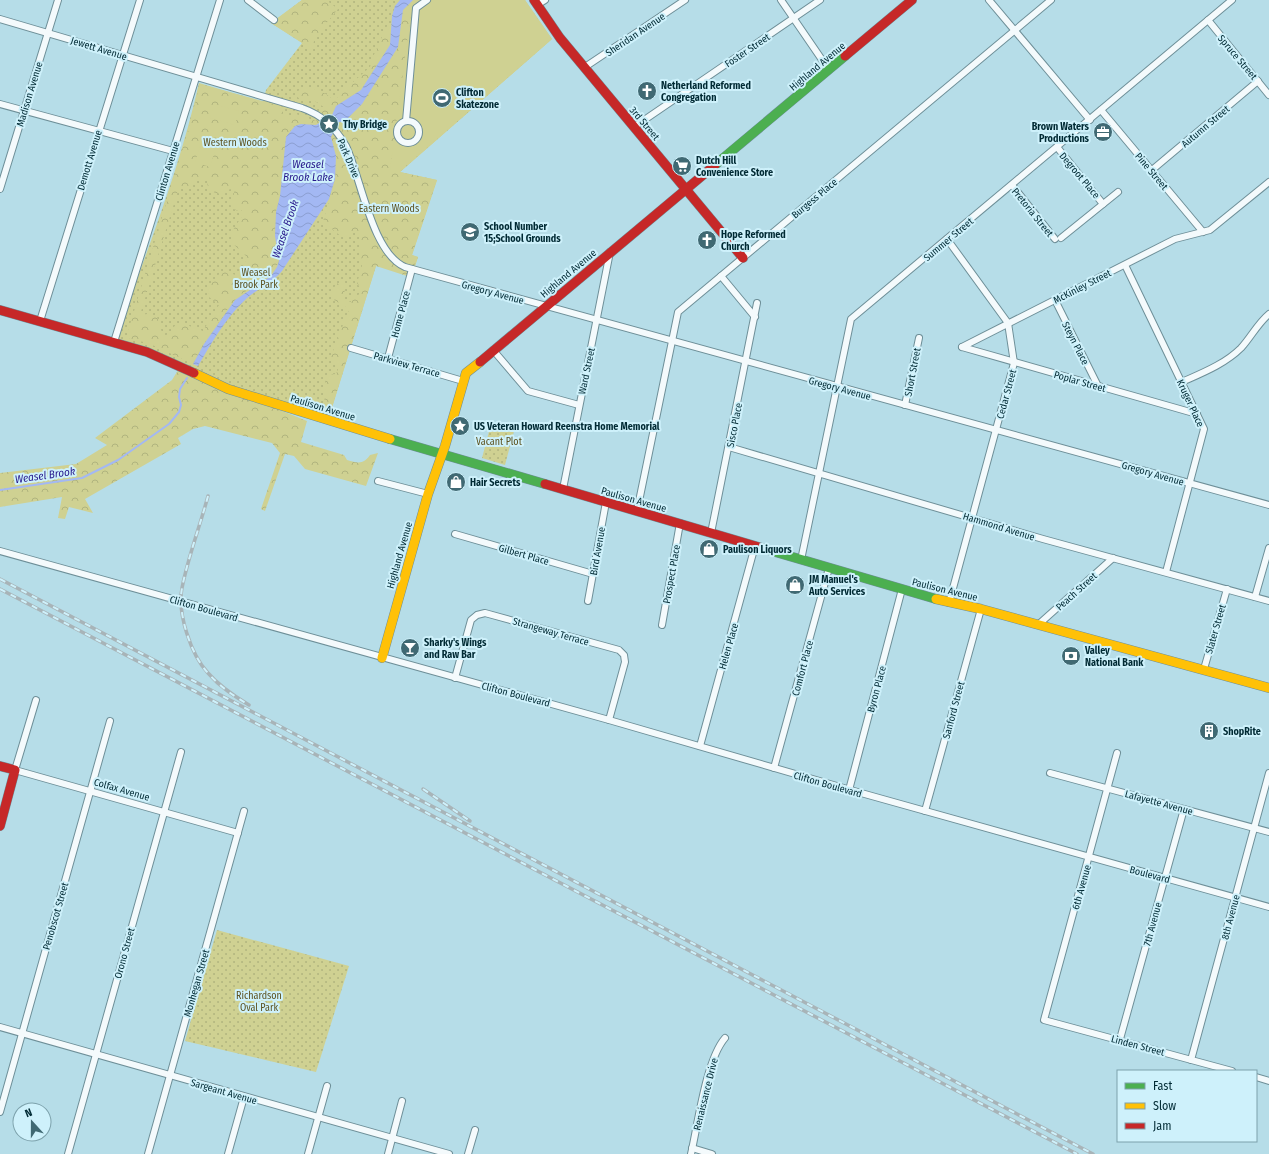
<svg xmlns="http://www.w3.org/2000/svg" width="1269" height="1154" viewBox="0 0 1269 1154" font-family="'Fira Sans Condensed',sans-serif">
  <style>
    .grass { fill: url(#grass-dots) }
    .forest { fill: url(#forest-crowns); fill-rule: evenodd }
    .pitch { fill: #cfd192 }
    .water { fill: url(#water-waves) }
    .lines { fill: none; stroke-linecap: round; stroke-linejoin: round }
    .stream { stroke: #a3b8f3; stroke-width: 2 }
    .street-casing { stroke: #6e8f98; stroke-width: 8 }
    .fast-casing { stroke: #6e8f98; stroke-width: 10 }
    .slow-casing { stroke: #6e8f98; stroke-width: 10 }
    .jam-casing { stroke: #6e8f98; stroke-width: 10 }
    .street { stroke: #f4fafc; stroke-width: 6 }
    .fast { stroke: #4caf50; stroke-width: 9 }
    .slow { stroke: #ffc107; stroke-width: 9 }
    .jam { stroke: #c62828; stroke-width: 9 }
    .rail-casing { stroke: #a8b4b8; stroke-width: 3.5 }
    .rail { stroke: #cef1fb; stroke-width: 2; stroke-dasharray: 6; stroke-linecap: butt }
    .labels { text-anchor: middle; stroke-width: 4; stroke-linejoin: round; paint-order: stroke }
    .street-label { font-size: 10px; fill: #002a34; stroke: #cef1fb }
    .poi-label { font-size: 10px; font-weight: bold; fill: #002a34; stroke: #cef1fb; text-anchor: start }
    .park-label { font-size: 10px; fill: #5c511e; stroke: #cef1fb }
    .water-label { font-size: 11px; font-style: italic; fill: #26178b; stroke: #cef1fb }
  </style>
  <defs>
    <pattern id="grass-dots" width="8" height="8" patternUnits="userSpaceOnUse"><rect width="8" height="8" fill="#cfd192"/><path d="M2 2h.1M6 6h.1" fill="none" stroke="#b0b47e" stroke-width="1.8" stroke-linecap="round"/></pattern>
    <pattern id="forest-crowns" width="20" height="18" patternUnits="userSpaceOnUse"><rect width="20" height="18" fill="#cfd192"/><path d="M2 6a3 3 0 1 1 6 0M12 15a3 3 0 1 1 6 0" fill="none" stroke="#b0b47e"/></pattern>
    <pattern id="water-waves" width="16" height="10" patternUnits="userSpaceOnUse"><rect width="16" height="10" fill="#a3b8f3"/><path d="M0 5q4-4 8 0t8 0" fill="none" stroke="#8b9ed1"/></pattern>
  </defs>
  <rect width="100%" height="100%" fill="#b6dde8"/>
  <g class="grass">
    <path d="M 302,0 L 525,0 L 552,39 L 400,172 L 437,180 L 412,255 L 418,257 L 414,270 L 376,266 L 330,414 L 228,389 L 114,342 C 145,256 179,172 199,83 L 263,102 L 266,90 L 302,43 L 271,23 Z"/>
    <polygon points="491,424 514,431 505,465 482,458"/>
    <polygon points="217,930 349,966 316,1072 185,1041"/>
  </g>
  <g class="forest">
    <polygon points="302,0 326,0 338,9 315,37 312,49 271,23"/>
    <path d="M 405,0 L 421,0 L 412,6 L 393,157 L 552,39 L 400,172 L 437,180 L 412,255 L 418,257 L 410,277 L 376,266 L 330,414 L 326,413 L 324,406 L 326,375 L 336,374 L 340,365 L 330,359 L 349,309 L 334,300 L 332,292 L 336,284 L 343,282 L 345,293 L 344,300 L 351,302 L 353,297 L 358,296 L 361,289 L 357,283 L 362,266 L 359,231 L 342,237 L 323,222 L 335,179 L 316,125 L 301,124 L 293,127 L 286,137 L 280,196 L 276,212 L 275,236 L 279,261 L 275,269 L 268,277 L 240,295 L 230,306 L 203,345 L 193,364 L 148,343 L 126,338 L 187,134 L 200,84 L 281,106 L 283,113 L 289,118 L 296,114 L 316,121 L 325,108 L 309,97 L 306,100 L 300,100 L 297,96 L 298,91 C 308,84 327,92 333,100 L 338,97 L 339,90 L 352,83 L 370,67 L 372,59 L 387,26 L 395,29 ZM 199,179 L 207,181 L 208,188 L 215,193 L 224,194 L 230,189 L 234,191 L 234,196 L 230,200 L 231,208 L 238,211 L 241,210 L 244,213 L 233,230 L 231,242 L 246,256 L 244,269 L 236,275 L 222,271 L 208,286 L 209,297 L 219,305 L 203,331 L 184,324 L 176,324 L 169,334 L 163,336 L 157,317 L 146,314 L 139,318 L 179,187 L 190,187 Z"/>
    <path d="M 180,367 L 228,389 L 307,421 L 301,442 L 344,455 L 347,460 C 358,463 363,465 370,455 L 378,453 L 366,486 L 305,469 L 294,456 L 285,454 L 265,511 L 261,509 L 280,453 L 272,443 L 205,426 L 193,429 L 178,438 L 181,444 L 85,499 L 93,513 L 69,507 L 65,519 L 58,518 L 62,497 L 0,507 L 0,473 L 76,464 L 107,445 L 95,438 L 172,380 Z"/>
  </g>
  <g class="pitch">
    <polygon points="421,0 525,0 552,39 399,172 390,170 412,6"/>
    <polygon points="214,104 239,111 235,125 210,118"/>
    <polygon points="202,140 217,144 210,167 195,162"/>
  </g>
  <path class="water" d="M 400,0 L 413,0 L 403,10 L 398,47 L 362,104 L 344,122 L 339,122 L 331,137 L 336,156 L 335,179 L 329,199 L 282,271 C 271,284 256,289 244,301 C 225,319 211,344 198,366 L 193,364 L 204,344 L 235,300 L 271,276 L 277,267 L 279,261 L 275,236 L 276,212 L 280,196 L 286,137 L 295,126 L 301,124 L 316,125 L 332,115 L 336,106 L 361,90 L 390,45 L 392,16 L 395,6 Z"/>
  <g class="lines">
    <polyline class="stream" points="0,490 82,478 118,460 169,424 179,412 181,405 179,397 180,389 187,378"/>
    <defs>
      <g id="street">
        <polyline points="248,0 274,20"/>
        <polyline points="781,0 829,70"/>
        <polyline points="989,0 1090,120"/>
        <polyline points="537,5 545,0"/>
        <path d="M 0,19 L 302,108 C 322,115 335,127 346,146 C 361,178 372,253 405,267 L 1269,505"/>
        <polyline points="1208,20 1269,95"/>
        <polyline points="585,67 685,0"/>
        <polyline points="0,104 173,151"/>
        <polyline points="1101,110 1203,232"/>
        <circle cx="408" cy="132" r="11"/>
        <polyline points="406,121 416,8 427,0"/>
        <polyline points="634,127 820,0"/>
        <polyline points="1057,147 1103,204"/>
        <polyline points="1152,170 1258,81"/>
        <polyline points="1012,185 1055,239"/>
        <polyline points="0,189 58,0"/>
        <polyline points="1061,238 1118,192"/>
        <polyline points="947,239 1008,323 1014,363 949,603"/>
        <polyline points="1125,265 1204,429 1166,572"/>
        <polyline points="721,276 755,317"/>
        <polyline points="1055,300 1098,386"/>
        <polyline points="40,321 140,0"/>
        <polyline points="114,342 220,0"/>
        <polyline points="962,347 1175,239 1210,230 1269,182"/>
        <polyline points="962,347 1197,414"/>
        <polyline points="351,348 463,381"/>
        <polyline points="493,350 528,391 579,405"/>
        <polyline points="388,358 412,269"/>
        <path d="M 1182,382 C 1202,373 1225,364 1241,348 C 1251,337 1258,323 1269,314"/>
        <polyline points="905,405 919,338"/>
        <polyline points="729,447 1043,539 1269,601"/>
        <polyline points="378,481 428,494"/>
        <polyline points="563,489 610,252"/>
        <polyline points="637,511 678,312 1051,0"/>
        <polyline points="711,533 757,303"/>
        <polyline points="455,534 593,574"/>
        <polyline points="0,551 609,720 854,791 1269,907"/>
        <polyline points="801,560 851,319 1232,0"/>
        <polyline points="1255,597 1269,548"/>
        <polyline points="588,601 606,502"/>
        <polyline points="1039,624 1113,558"/>
        <polyline points="662,625 680,523"/>
        <polyline points="1204,669 1227,589"/>
        <polyline points="455,678 471,620 477,615 485,613 619,650 624,655 625,662 609,720"/>
        <polyline points="36,700 15,770 238,833"/>
        <polyline points="700,746 755,546"/>
        <polyline points="1117,753 1044,1020 1232,1071"/>
        <polyline points="774,768 829,568"/>
        <polyline points="1050,773 1269,832"/>
        <polyline points="849,790 902,589"/>
        <polyline points="925,811 981,609"/>
        <polyline points="0,1027 449,1154"/>
        <polyline points="1120,1039 1184,809"/>
        <polyline points="1191,1060 1269,773"/>
        <polyline points="1256,1077 1269,1081"/>
        <polyline points="0,1112 110,721"/>
        <polyline points="692,1148 712,1154"/>
        <polyline points="68,1154 181,752"/>
        <polyline points="148,1154 244,811"/>
        <polyline points="228,1154 244,1097"/>
        <polyline points="308,1154 327,1086"/>
        <polyline points="388,1154 402,1101"/>
        <polyline points="468,1154 475,1130"/>
        <path d="M 691,1154 C 698,1124 706,1060 725,1038"/>
      </g>
      <g id="fast">
        <polyline points="715,165 845,56"/>
        <polyline points="390,439 545,484"/>
        <polyline points="762,548 936,599"/>
      </g>
      <g id="slow">
        <polyline points="194,373 228,389 390,439"/>
        <polyline points="936,599 981,609 1269,688"/>
        <polyline points="382,658 428,494 445,446 466,373 480,362"/>
      </g>
      <g id="jam">
        <polyline points="534,0 560,38 743,258"/>
        <polyline points="845,56 912,0"/>
        <polyline points="0,310 147,352 194,373"/>
        <polyline points="480,362 715,165"/>
        <polyline points="545,484 762,548"/>
        <polyline points="0,766 15,770 0,826"/>
      </g>
    </defs>
    <use href="#street" class="street-casing"/>
    <use href="#fast" class="fast-casing"/>
    <use href="#slow" class="slow-casing"/>
    <use href="#jam" class="jam-casing"/>
    <use href="#street" class="street"/>
    <use href="#fast" class="fast"/>
    <use href="#slow" class="slow"/>
    <use href="#jam" class="jam"/>
    <defs>
      <g id="rail">
        <path d="M 208,496 C 200,526 188,557 182,588 C 177,613 191,655 208,673 C 220,687 234,696 249,705"/>
        <polyline points="0,579 1093,1154"/>
        <polyline points="0,589 1077,1154"/>
        <polyline points="423,789 470,821"/>
      </g>
    </defs>
    <use href="#rail" class="rail-casing"/>
    <use href="#rail" class="rail"/>
  </g>
  <defs>
    <symbol id="church-disc" viewBox="-11 -11 22 22"><circle r="9.5" fill="#406973" stroke="#cef1fb"/><path d="M-1.2-6h2.4v3.5h3.3v2.4h-3.3V6h-2.4V-.1h-3.3v-2.4h3.3Z" fill="#fff"/></symbol>
    <symbol id="stadium-disc" viewBox="-11 -11 22 22"><circle r="9.5" fill="#406973" stroke="#cef1fb"/><path d="M0-5a6.5 5 0 1 0 0 10a6.5 5 0 1 0 0-10ZM-3.5-1.8h7v3.6h-7Z" fill="#fff"/></symbol>
    <symbol id="sight-disc" viewBox="-11 -11 22 22"><circle r="9.5" fill="#406973" stroke="#cef1fb"/><path d="M0-6L1.8-2.2L6-1.7L2.9 1.2L3.7 5.4L0 3.3L-3.7 5.4L-2.9 1.2L-6-1.7L-1.8-2.2Z" fill="#fff"/></symbol>
    <symbol id="office-disc" viewBox="-11 -11 22 22"><circle r="9.5" fill="#406973" stroke="#cef1fb"/><path d="M-6-3h4V-5.5h4V-3h4V5H-6ZM-1-4.5V-3h2v-1.5ZM-6 0V1H6V0Z" fill="#fff"/></symbol>
    <symbol id="supermarket-disc" viewBox="-11 -11 22 22"><circle r="9.5" fill="#406973" stroke="#cef1fb"/><path d="M-6-5.5h2.5l.6 2H6L4.5 2H-2.5L-4.4-4H-6ZM-1.5 3.2a1.3 1.3 0 1 0 .1 0ZM3 3.2a1.3 1.3 0 1 0 .1 0Z" fill="#fff"/></symbol>
    <symbol id="school-disc" viewBox="-11 -11 22 22"><circle r="9.5" fill="#406973" stroke="#cef1fb"/><path d="M0-5L7-2L0 1L-7-2ZM-4 1L0 2.5L4 1V4Q0 6-4 4Z" fill="#fff"/></symbol>
    <symbol id="shop-disc" viewBox="-11 -11 22 22"><circle r="9.5" fill="#406973" stroke="#cef1fb"/><path d="M-5-2.5h2.3a2.7 3.5 0 0 1 5.4 0H5L5.5 6h-11ZM-1.5-2.5h3a1.5 2.3 0 0 0-3 0Z" fill="#fff"/></symbol>
    <symbol id="bar-disc" viewBox="-11 -11 22 22"><circle r="9.5" fill="#406973" stroke="#cef1fb"/><path d="M-6-5H6L.8 .8V4.5H3.5V6h-7V4.5H-.8V.8Z" fill="#fff"/></symbol>
    <symbol id="bank-disc" viewBox="-11 -11 22 22"><circle r="9.5" fill="#406973" stroke="#cef1fb"/><path d="M-6-4H6V4H-6ZM0-2.3a2.3 2.3 0 1 0 0 4.6a2.3 2.3 0 1 0 0-4.6Z" fill="#fff"/></symbol>
    <symbol id="building-disc" viewBox="-11 -11 22 22"><circle r="9.5" fill="#406973" stroke="#cef1fb"/><path d="M-4-6H4V6H1V3H-1V6H-4ZM-2.5-4.3h1.7v1.8h-1.7ZM.8-4.3h1.7v1.8H.8ZM-2.5-1h1.7V.8h-1.7ZM.8-1h1.7V.8H.8Z" fill="#fff"/></symbol>
  </defs>
  <g fill-rule="evenodd">
    <use href="#church-disc" x="636" y="80" width="22" height="22"/>
    <use href="#stadium-disc" x="431" y="87" width="22" height="22"/>
    <use href="#sight-disc" x="318" y="113" width="22" height="22"/>
    <use href="#office-disc" x="1092" y="121" width="22" height="22"/>
    <use href="#supermarket-disc" x="671" y="155" width="22" height="22"/>
    <use href="#school-disc" x="459" y="221" width="22" height="22"/>
    <use href="#church-disc" x="696" y="229" width="22" height="22"/>
    <use href="#sight-disc" x="449" y="415" width="22" height="22"/>
    <use href="#shop-disc" x="445" y="471" width="22" height="22"/>
    <use href="#shop-disc" x="698" y="538" width="22" height="22"/>
    <use href="#shop-disc" x="784" y="574" width="22" height="22"/>
    <use href="#bar-disc" x="399" y="637" width="22" height="22"/>
    <use href="#bank-disc" x="1060" y="645" width="22" height="22"/>
    <use href="#building-disc" x="1198" y="720" width="22" height="22"/>
  </g>
  <g class="labels">
    <g class="street-label">
      <text transform="translate(635 34) rotate(-34)" y="4">Sheridan Avenue</text>
      <text transform="translate(99 48) rotate(17)" y="4">Jewett Avenue</text>
      <text transform="translate(747 50) rotate(-34)" y="4">Foster Street</text>
      <text transform="translate(1238 57) rotate(50)" y="4">Spruce Street</text>
      <text transform="translate(817 66) rotate(-40)" y="4">Highland Avenue</text>
      <text transform="translate(29 94) rotate(-73)" y="4">Madison Avenue</text>
      <text transform="translate(645 123) rotate(50)" y="4">3rd Street</text>
      <text transform="translate(1205 126) rotate(-40)" y="4">Autumn Street</text>
      <text transform="translate(349 158) rotate(67)" y="4">Park Drive</text>
      <text transform="translate(89 160) rotate(-73)" y="4">Demott Avenue</text>
      <text transform="translate(167 171) rotate(-73)" y="4">Clinton Avenue</text>
      <text transform="translate(1152 171) rotate(50)" y="4">Pine Street</text>
      <text transform="translate(1080 175) rotate(50)" y="4">Degroot Place</text>
      <text transform="translate(814 198) rotate(-40)" y="4">Burgess Place</text>
      <text transform="translate(1033 212) rotate(51)" y="4">Pretoria Street</text>
      <text transform="translate(948 239) rotate(-40)" y="4">Summer Street</text>
      <text transform="translate(568 273) rotate(-40)" y="4">Highland Avenue</text>
      <text transform="translate(1082 286) rotate(-27)" y="4">McKinley Street</text>
      <text transform="translate(493 292) rotate(15)" y="4">Gregory Avenue</text>
      <text transform="translate(400 314) rotate(-75)" y="4">Home Place</text>
      <text transform="translate(1076 343) rotate(63)" y="4">Steyn Place</text>
      <text transform="translate(407 364) rotate(16)" y="4">Parkview Terrace</text>
      <text transform="translate(586 371) rotate(-78)" y="4">Ward Street</text>
      <text transform="translate(912 372) rotate(-79)" y="4">Short Street</text>
      <text transform="translate(1080 381) rotate(16)" y="4">Poplar Street</text>
      <text transform="translate(840 388) rotate(15)" y="4">Gregory Avenue</text>
      <text transform="translate(1006 394) rotate(-75)" y="4">Cedar Street</text>
      <text transform="translate(1191 403) rotate(65)" y="4">Kruger Place</text>
      <text transform="translate(323 407) rotate(17)" y="4">Paulison Avenue</text>
      <text transform="translate(734 425) rotate(-79)" y="4">Sisco Place</text>
      <text transform="translate(1153 473) rotate(16)" y="4">Gregory Avenue</text>
      <text transform="translate(634 499) rotate(16)" y="4">Paulison Avenue</text>
      <text transform="translate(999 526) rotate(17)" y="4">Hammond Avenue</text>
      <text transform="translate(597 551) rotate(-80)" y="4">Bird Avenue</text>
      <text transform="translate(524 554) rotate(16)" y="4">Gilbert Place</text>
      <text transform="translate(399 555) rotate(-74)" y="4">Highland Avenue</text>
      <text transform="translate(671 574) rotate(-80)" y="4">Prospect Place</text>
      <text transform="translate(945 589) rotate(14)" y="4">Paulison Avenue</text>
      <text transform="translate(1076 591) rotate(-42)" y="4">Peach Street</text>
      <text transform="translate(204 608) rotate(16)" y="4">Clifton Boulevard</text>
      <text transform="translate(1215 629) rotate(-74)" y="4">Slater Street</text>
      <text transform="translate(551 631) rotate(16)" y="4">Strangeway Terrace</text>
      <text transform="translate(728 646) rotate(-74)" y="4">Helen Place</text>
      <text transform="translate(802 668) rotate(-75)" y="4">Comfort Place</text>
      <text transform="translate(876 689) rotate(-75)" y="4">Byron Place</text>
      <text transform="translate(516 694) rotate(15)" y="4">Clifton Boulevard</text>
      <text transform="translate(953 710) rotate(-75)" y="4">Sanford Street</text>
      <text transform="translate(828 784) rotate(16)" y="4">Clifton Boulevard</text>
      <text transform="translate(122 789) rotate(16)" y="4">Colfax Avenue</text>
      <text transform="translate(1159 802) rotate(15)" y="4">Lafayette Avenue</text>
      <text transform="translate(1150 874) rotate(15)" y="4">Boulevard</text>
      <text transform="translate(1081 887) rotate(-74)" y="4">6th Avenue</text>
      <text transform="translate(55 916) rotate(-74)" y="4">Penobscot Street</text>
      <text transform="translate(1230 917) rotate(-75)" y="4">8th Avenue</text>
      <text transform="translate(1152 924) rotate(-75)" y="4">7th Avenue</text>
      <text transform="translate(124 953) rotate(-75)" y="4">Orono Street</text>
      <text transform="translate(196 983) rotate(-74)" y="4">Monhegan Street</text>
      <text transform="translate(1138 1045) rotate(15)" y="4">Linden Street</text>
      <text transform="translate(224 1091) rotate(16)" y="4">Sargeant Avenue</text>
      <text transform="translate(705 1094) rotate(-76)" y="4">Renaissance Drive</text>
    </g>
    <g class="poi-label">
      <text x="661" y="89">Netherland Reformed<tspan x="661" dy="12">Congregation</tspan></text>
      <text x="456" y="96">Clifton<tspan x="456" dy="12">Skatezone</tspan></text>
      <text x="343" y="128">Thy Bridge</text>
      <text x="1089" y="130" text-anchor="end">Brown Waters<tspan x="1089" dy="12">Productions</tspan></text>
      <text x="696" y="164">Dutch Hill<tspan x="696" dy="12">Convenience Store</tspan></text>
      <text x="484" y="230">School Number<tspan x="484" dy="12">15;School Grounds</tspan></text>
      <text x="721" y="238">Hope Reformed<tspan x="721" dy="12">Church</tspan></text>
      <text x="474" y="430">US Veteran Howard Reenstra Home Memorial</text>
      <text x="470" y="486">Hair Secrets</text>
      <text x="723" y="553">Paulison Liquors</text>
      <text x="809" y="583">JM Manuel's<tspan x="809" dy="12">Auto Services</tspan></text>
      <text x="424" y="646">Sharky's Wings<tspan x="424" dy="12">and Raw Bar</tspan></text>
      <text x="1085" y="654">Valley<tspan x="1085" dy="12">National Bank</tspan></text>
      <text x="1223" y="735">ShopRite</text>
    </g>
    <g class="park-label">
      <text x="235" y="146">Western Woods</text>
      <text x="389" y="212">Eastern Woods</text>
      <text x="256" y="276">Weasel<tspan x="256" dy="12">Brook Park</tspan></text>
      <text x="499" y="445">Vacant Plot</text>
      <text x="259" y="999">Richardson<tspan x="259" dy="12">Oval Park</tspan></text>
    </g>
    <g class="water-label">
      <text x="308" y="168">Weasel<tspan x="308" dy="13">Brook Lake</tspan></text>
      <text transform="translate(285 229) rotate(-71)" y="4">Weasel Brook</text>
      <text transform="translate(45 475) rotate(-8)" y="4">Weasel Brook</text>
    </g>
  </g>
  <rect x="1117" y="1070" width="140" height="72" fill="#cef1fb" stroke="#7ca1ab"/>
  <rect x="1125" y="1083" width="20" height="6" fill="#4caf50" stroke="#7ca1ab"/>
  <text x="1153" y="1090" font-size="12" fill="#002a34">Fast</text>
  <rect x="1125" y="1103" width="20" height="6" fill="#ffc107" stroke="#7ca1ab"/>
  <text x="1153" y="1110" font-size="12" fill="#002a34">Slow</text>
  <rect x="1125" y="1123" width="20" height="6" fill="#c62828" stroke="#7ca1ab"/>
  <text x="1153" y="1130" font-size="12" fill="#002a34">Jam</text>
  <g transform="translate(32 1122) rotate(339)"><circle r="19" fill="#cef1fb" stroke="#7ca1ab"/>
  <path d="M0-3L7 15L0 10L-7 15Z" fill="#406973"/>
  <text y="-6" font-size="11" font-weight="bold" text-anchor="middle" fill="#002a34">N</text>
  </g>
</svg>
